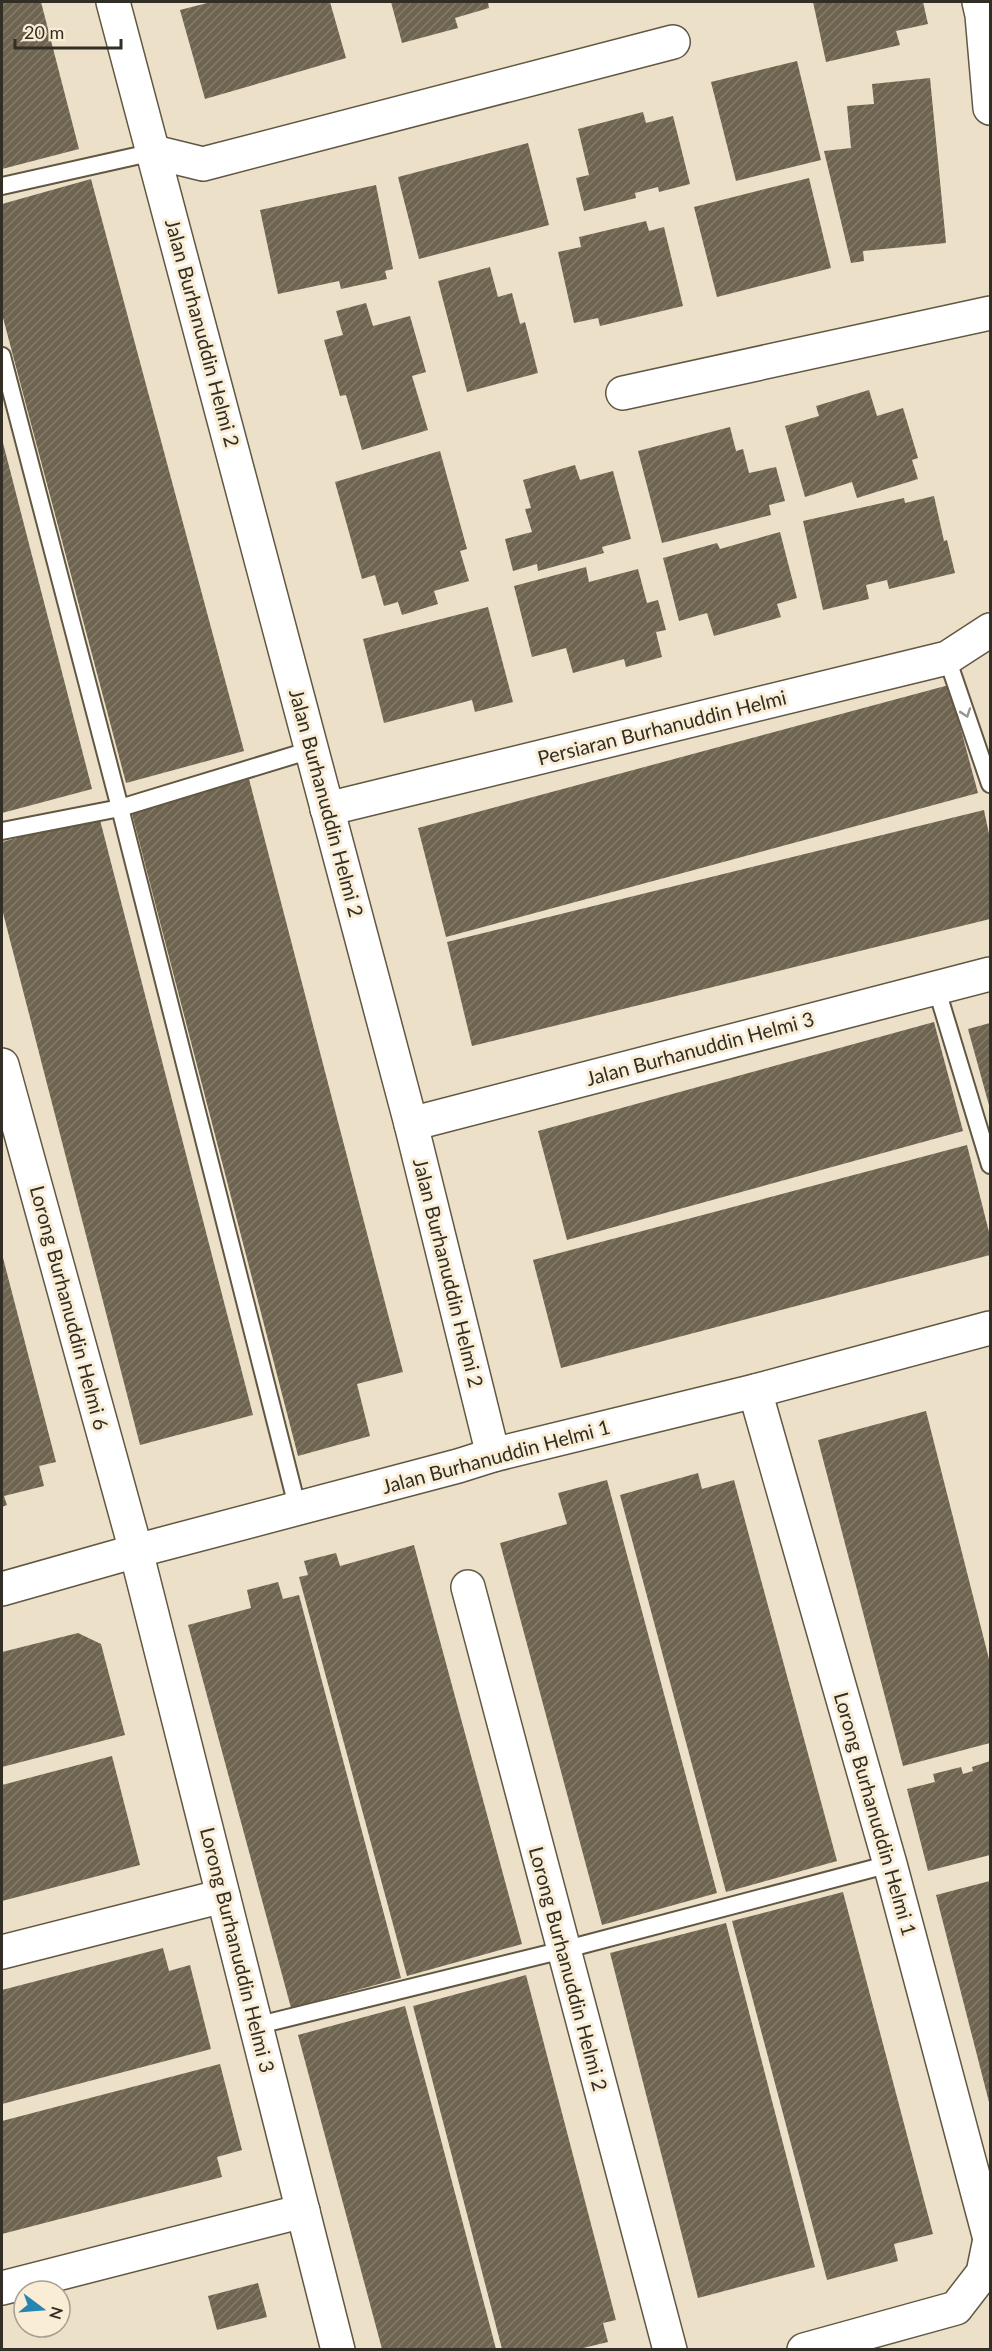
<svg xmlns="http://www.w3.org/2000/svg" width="992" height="2351" viewBox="0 0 992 2351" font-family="Lato,sans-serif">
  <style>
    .building { fill: url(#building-hatch) }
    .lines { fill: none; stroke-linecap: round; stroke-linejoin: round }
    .service-casing { stroke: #615743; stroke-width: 20 }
    .minor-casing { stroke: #615743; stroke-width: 36 }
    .service { stroke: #fff; stroke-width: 16 }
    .minor { stroke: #fff; stroke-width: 33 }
    .oneway { stroke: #989692 }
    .labels { text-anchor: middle; stroke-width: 6; stroke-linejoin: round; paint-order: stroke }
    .street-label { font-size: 20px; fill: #322e25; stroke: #f9edd5 }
  </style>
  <defs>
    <pattern id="building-hatch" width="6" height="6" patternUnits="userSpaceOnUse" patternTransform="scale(1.5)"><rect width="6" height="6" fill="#6e644f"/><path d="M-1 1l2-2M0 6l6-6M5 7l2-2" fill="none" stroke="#837b6b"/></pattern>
  </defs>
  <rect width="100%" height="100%" fill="#ece0c8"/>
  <g class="building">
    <polygon points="2,2 41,2 79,149 2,169"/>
    <polygon points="211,2 330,2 346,58 205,99 180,10"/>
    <polygon points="391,2 488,2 489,8 455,18 458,28 402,43"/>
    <polygon points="813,2 923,2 928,24 896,31 900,45 826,62"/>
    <polygon points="797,61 821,160 736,181 711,82"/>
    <polygon points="930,78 946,243 863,251 864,261 851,263 824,151 851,148 847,106 874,104 872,84"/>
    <polygon points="643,112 646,123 673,116 690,184 659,192 658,187 635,193 636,198 584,211 576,178 589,175 578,129"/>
    <polygon points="528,143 549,225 419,259 398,177"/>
    <polygon points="809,178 831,268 717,297 694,207"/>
    <polygon points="91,179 244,751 126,783 2,314 2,204"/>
    <polygon points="376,185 393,269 385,271 387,279 341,289 339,281 278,294 260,210"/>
    <polygon points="646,221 649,231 664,227 683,306 600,326 598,318 574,323 558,252 581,247 579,237"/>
    <polygon points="490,267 498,297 512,293 520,324 525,322 538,373 467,392 438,281"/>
    <polygon points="366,303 373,326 410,316 426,372 412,376 428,430 362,450 346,395 340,396 324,340 343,335 336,311"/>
    <polygon points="869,390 877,416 903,408 918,458 912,460 918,479 857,498 852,482 805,497 785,426 819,416 816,406"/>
    <polygon points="730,427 736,451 743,449 749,473 776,467 785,501 769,505 771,515 662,543 638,451"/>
    <polygon points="2,439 92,789 2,813"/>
    <polygon points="440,451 467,549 460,551 469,581 434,591 438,604 402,615 398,602 384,606 375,575 362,579 335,482"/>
    <polygon points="575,465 580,480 613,471 631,539 602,547 604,553 538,571 537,564 513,571 505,539 532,532 525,509 531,508 523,480"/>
    <polygon points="934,496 944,541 947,540 955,573 889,589 887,580 866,585 869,599 823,610 803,521 904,498 905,503"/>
    <polygon points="780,532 797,598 777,604 781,617 714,636 707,613 679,621 663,558 717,543 720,549"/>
    <polygon points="586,567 589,582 638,569 647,603 658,600 666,630 656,632 662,657 626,667 624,659 573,673 566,648 532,657 514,586"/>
    <polygon points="488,607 513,702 475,712 472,700 384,723 363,639"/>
    <polygon points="949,685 978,793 446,937 418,828"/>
    <polygon points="249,779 403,1372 357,1384 370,1436 298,1456 131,810"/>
    <polygon points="984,810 990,839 990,919 472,1046 447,942"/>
    <polygon points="99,816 253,1415 140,1445 2,909 2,842"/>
    <polygon points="934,1022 963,1131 567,1240 538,1131"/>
    <polygon points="990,1023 990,1109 968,1029"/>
    <polygon points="967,1145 990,1236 990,1255 561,1368 533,1260"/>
    <polygon points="2,1254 56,1462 39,1466 44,1486 4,1496 7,1505 2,1507"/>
    <polygon points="926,1411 990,1663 990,1743 903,1766 818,1440"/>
    <polygon points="698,1473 702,1489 734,1480 837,1861 726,1892 620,1495"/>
    <polygon points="607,1480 717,1893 602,1925 500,1543 567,1524 558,1493"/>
    <polygon points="414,1545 522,1944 407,1976 299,1577 308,1575 304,1561 336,1553 340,1566"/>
    <polygon points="278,1582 283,1599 299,1595 401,1978 291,2008 188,1625 251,1608 247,1590"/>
    <polygon points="78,1633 101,1644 125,1735 2,1767 2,1652"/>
    <polygon points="112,1756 140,1865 2,1901 2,1785"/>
    <polygon points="990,1761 990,1855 928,1871 907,1789 935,1782 933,1774 961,1767 963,1774 973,1771 972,1767"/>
    <polygon points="990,1881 990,2106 936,1895"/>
    <polygon points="843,1892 933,2234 894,2244 898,2261 827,2280 732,1921"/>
    <polygon points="726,1923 815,2267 698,2298 610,1953"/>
    <polygon points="163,1948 169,1971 190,1965 211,2049 2,2104 2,1990"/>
    <polygon points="526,1975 616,2320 603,2323 608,2342 579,2349 502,2349 413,2006"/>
    <polygon points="405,2006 436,2121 496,2349 382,2349 298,2035"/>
    <polygon points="220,2064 242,2150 217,2157 222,2177 2,2234 2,2121"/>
    <polygon points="258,2283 267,2317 217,2330 208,2296"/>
  </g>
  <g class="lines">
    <defs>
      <g id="service">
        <polyline points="2,186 154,152"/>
        <polyline points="2,356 120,808 298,1510"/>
        <polyline points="947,658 990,784"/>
        <polyline points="2,831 120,808 311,750"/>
        <polyline points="936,987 990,1165"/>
        <polyline points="255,2026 563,1950 890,1864"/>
      </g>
      <g id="minor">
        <polyline points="113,2 411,1124 493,1455"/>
        <polyline points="979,2 982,15 990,108"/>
        <polyline points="154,152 203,164 673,42"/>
        <polyline points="623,393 990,313"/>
        <polyline points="327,809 947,658 990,630"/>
        <polyline points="2,1065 136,1551 338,2350"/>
        <polyline points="411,1124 990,974"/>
        <polyline points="755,1391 890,1864 990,2239"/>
        <polyline points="468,1587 670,2350"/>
        <polyline points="2,1589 136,1551 458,1466 493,1455 755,1391 990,1328"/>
        <polyline points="2,1952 223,1896"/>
        <polyline points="2,2288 303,2211"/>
        <polyline points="804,2350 956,2308 983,2273 990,2239"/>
      </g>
    </defs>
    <use href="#service" class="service-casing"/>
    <use href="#minor" class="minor-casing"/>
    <use href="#service" class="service"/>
    <use href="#minor" class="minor"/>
  </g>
  <defs><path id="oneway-chevron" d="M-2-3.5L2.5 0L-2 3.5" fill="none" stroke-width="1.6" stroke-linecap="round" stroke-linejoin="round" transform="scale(1.5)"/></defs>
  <use class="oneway" href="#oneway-chevron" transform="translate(966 713) rotate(71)"/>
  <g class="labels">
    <g class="street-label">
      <text transform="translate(202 333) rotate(75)" y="7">Jalan Burhanuddin Helmi 2</text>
      <text transform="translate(662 728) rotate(-14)" y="7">Persiaran Burhanuddin Helmi</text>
      <text transform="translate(326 803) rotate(75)" y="7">Jalan Burhanuddin Helmi 2</text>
      <text transform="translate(700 1049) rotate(-15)" y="7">Jalan Burhanuddin Helmi 3</text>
      <text transform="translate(448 1273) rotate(76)" y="7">Jalan Burhanuddin Helmi 2</text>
      <text transform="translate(69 1308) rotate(75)" y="7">Lorong Burhanuddin Helmi 6</text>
      <text transform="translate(496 1457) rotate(-15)" y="7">Jalan Burhanuddin Helmi 1</text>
      <text transform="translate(875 1814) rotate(74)" y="7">Lorong Burhanuddin Helmi 1</text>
      <text transform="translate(237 1950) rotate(76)" y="7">Lorong Burhanuddin Helmi 3</text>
      <text transform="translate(568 1969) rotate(75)" y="7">Lorong Burhanuddin Helmi 2</text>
    </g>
  </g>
  <rect width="992" height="2351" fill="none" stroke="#322e25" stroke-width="6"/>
  <g transform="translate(42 2309) rotate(106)"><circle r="28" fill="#f9edd5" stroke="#a9a18f" stroke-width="1.5"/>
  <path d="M0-4.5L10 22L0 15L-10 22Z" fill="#2785b1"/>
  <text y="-9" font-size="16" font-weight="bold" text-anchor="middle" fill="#322e25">N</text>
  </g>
  <path d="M15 39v9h106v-9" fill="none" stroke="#322e25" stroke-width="3"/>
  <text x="24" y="39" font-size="18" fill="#322e25" stroke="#f9edd5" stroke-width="4.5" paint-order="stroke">20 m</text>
</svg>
